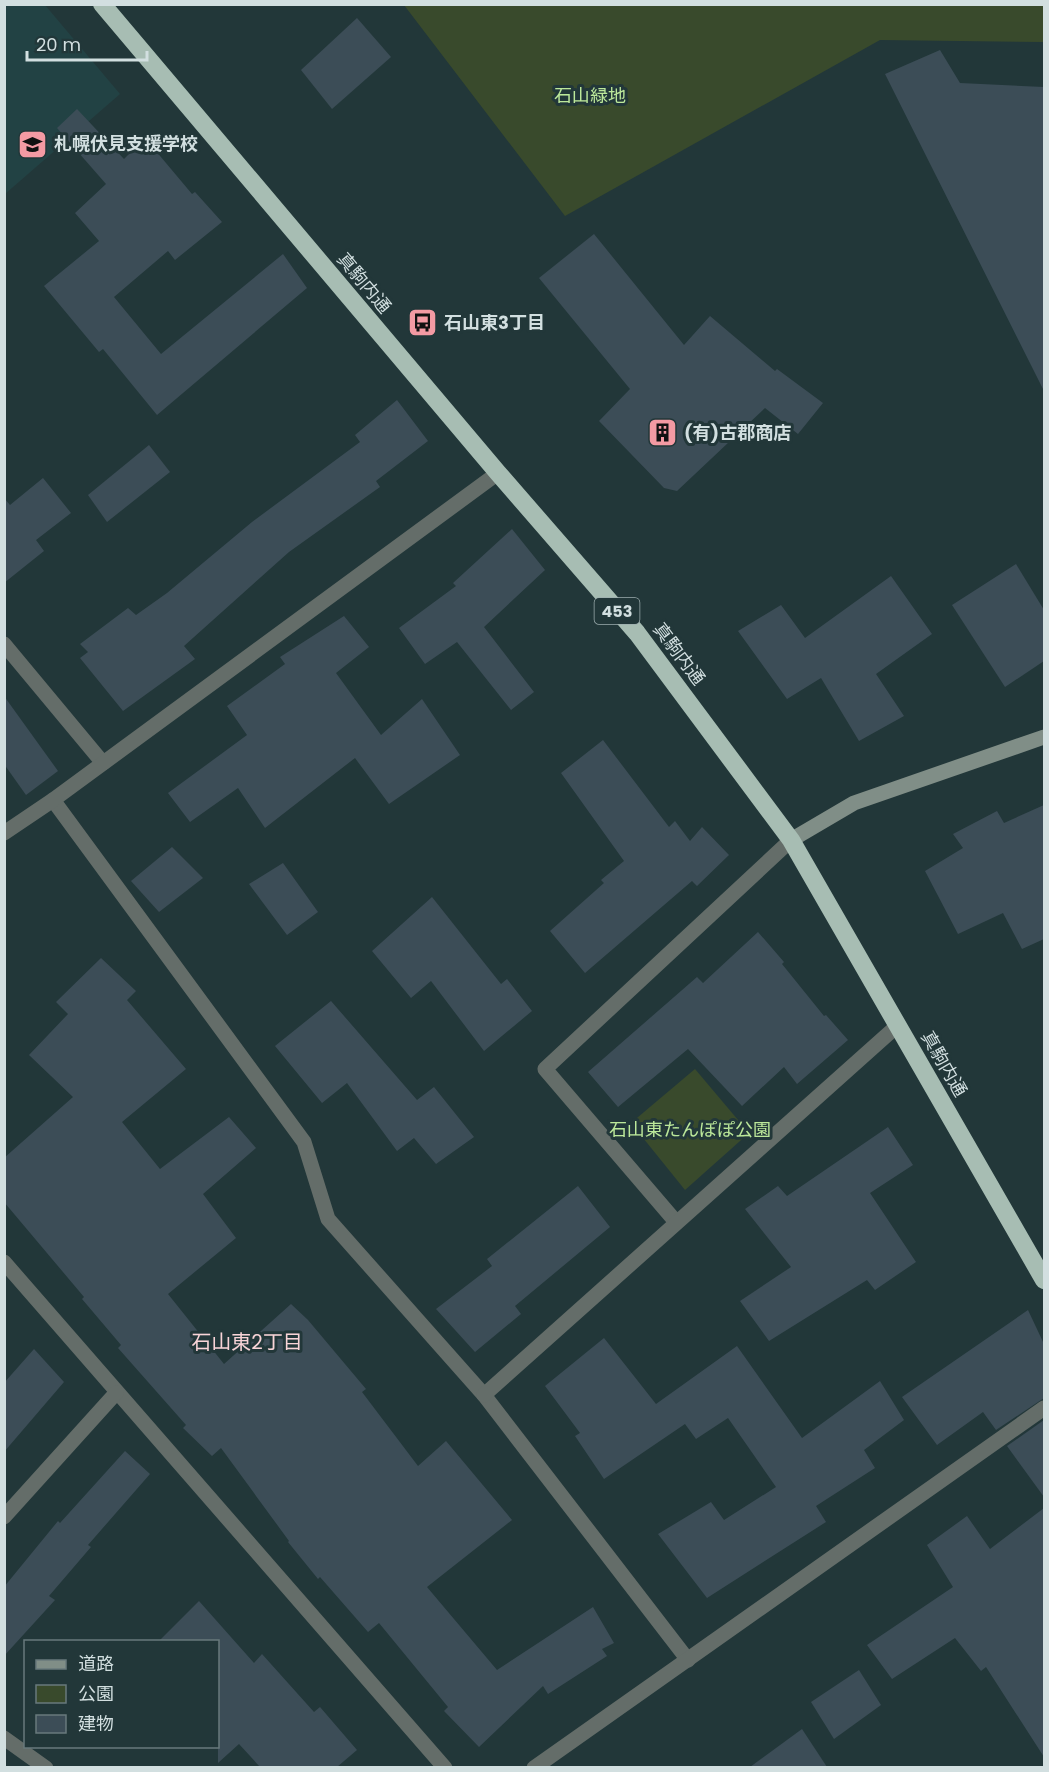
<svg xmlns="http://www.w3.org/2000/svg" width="1049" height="1772" viewBox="0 0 1049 1772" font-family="Poppins,'Noto Sans JP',sans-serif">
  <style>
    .built { fill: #224244 }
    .green { fill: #394a2c }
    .building { fill: #3c4d57 }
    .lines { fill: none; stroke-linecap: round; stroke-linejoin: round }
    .lane { stroke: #646d69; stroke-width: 15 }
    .street { stroke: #646d69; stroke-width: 15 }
    .secondary { stroke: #808e87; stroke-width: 15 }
    .highway { stroke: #a7bdb3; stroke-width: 18 }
    .labels { text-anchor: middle; stroke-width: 6; stroke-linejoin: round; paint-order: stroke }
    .shield { fill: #223739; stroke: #9dadae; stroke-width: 1.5 }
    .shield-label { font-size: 16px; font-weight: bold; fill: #d2dfe0 }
    .park-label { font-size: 18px; fill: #bce89a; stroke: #223739 }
    .poi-label { font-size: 18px; font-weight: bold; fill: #d2dfe0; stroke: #223739; text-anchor: start }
    .street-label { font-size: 18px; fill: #d2dfe0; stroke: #223739 }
    .neighbourhood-label { font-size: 20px; fill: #f8d4d7; stroke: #223739 }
  </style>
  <rect width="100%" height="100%" fill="#223739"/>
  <polygon class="built" points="5,5 45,5 120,94 5,194"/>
  <g class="green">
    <polygon points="404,5 1044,5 1044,42 880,40 565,216"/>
    <polygon points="695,1069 749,1133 685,1190 631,1123"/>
  </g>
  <g class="building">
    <polygon points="357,18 391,57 332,109 301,70"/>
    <polygon points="940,50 960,83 1044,87 1044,391 885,74"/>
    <polygon points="77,109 124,159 145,138 192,194 195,192 222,222 175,260 168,251 114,297 161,354 283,254 307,288 157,415 103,349 99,352 44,286 99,241 75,213 106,184 57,128"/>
    <polygon points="594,234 684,345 710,316 775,371 777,369 823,403 798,434 765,408 677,491 664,488 599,421 630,389 539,278"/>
    <polygon points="397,400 428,441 376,481 380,487 289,552 184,646 195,659 123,711 80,658 88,652 80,644 128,608 136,615 167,593 252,522 360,442 355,435"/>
    <polygon points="149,445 170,472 107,522 88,495"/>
    <polygon points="43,478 71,513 36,540 44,551 4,583 4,498 10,505"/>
    <polygon points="512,529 545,570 484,627 534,692 511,710 457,642 425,664 399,628 456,586 453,583"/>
    <polygon points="1016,564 1044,610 1044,661 1005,687 952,605"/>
    <polygon points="891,576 932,634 876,674 904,716 859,741 821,678 787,699 738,631 781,605 805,638"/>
    <polygon points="344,616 369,647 336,673 381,735 422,699 460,755 389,804 355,758 265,828 238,788 190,822 168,793 247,735 227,706 285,664 280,657"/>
    <polygon points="4,696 58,771 26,795 4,764"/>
    <polygon points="603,740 669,827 675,821 690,841 702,827 729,855 697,886 692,881 585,973 550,931 604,883 601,880 624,861 561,773"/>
    <polygon points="1044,805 1044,939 1022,949 1003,913 958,934 925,871 963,848 953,834 997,811 1004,823"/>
    <polygon points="172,847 203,878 159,912 131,881"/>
    <polygon points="283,863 318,912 287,935 249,884"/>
    <polygon points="432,897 501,984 507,979 532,1011 484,1051 431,981 411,998 372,951"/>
    <polygon points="758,932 784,962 782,964 824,1016 826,1015 848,1040 797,1084 784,1067 742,1106 688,1049 618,1107 588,1072 697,977 703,983"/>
    <polygon points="101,958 136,991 127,1000 186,1069 122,1122 160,1169 229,1117 256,1148 203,1194 236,1238 168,1294 224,1364 291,1304 308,1320 366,1389 362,1392 418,1466 446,1441 512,1520 427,1587 497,1670 593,1607 614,1643 602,1649 607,1656 548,1694 543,1686 479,1747 444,1711 448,1707 379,1623 368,1632 320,1577 318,1579 288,1542 289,1541 221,1448 212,1456 183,1428 186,1425 118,1348 121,1345 82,1299 84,1297 4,1202 4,1158 73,1097 29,1055 68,1014 56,1002"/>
    <polygon points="331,1001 417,1100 434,1087 474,1137 436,1164 414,1138 397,1151 347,1083 322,1103 275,1046"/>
    <polygon points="888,1127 913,1165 870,1193 916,1262 875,1290 867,1280 769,1341 740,1301 791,1267 745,1209 778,1186 787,1196"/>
    <polygon points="578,1186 610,1227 515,1306 521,1314 475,1352 436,1309 492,1266 487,1259"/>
    <polygon points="1028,1310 1044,1344 1044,1398 996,1430 983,1412 937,1445 902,1397"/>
    <polygon points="604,1338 656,1404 737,1346 802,1438 880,1381 904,1420 864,1450 875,1468 816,1506 826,1522 707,1598 658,1534 711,1502 724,1520 776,1487 728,1418 696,1439 685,1424 604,1479 575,1436 580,1433 545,1386"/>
    <polygon points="34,1349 64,1382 4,1452 4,1383"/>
    <polygon points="1044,1420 1044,1497 1007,1446"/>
    <polygon points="125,1451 150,1474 88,1545 91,1547 49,1596 55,1600 4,1656 4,1587 58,1521 60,1523"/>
    <polygon points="1044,1508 1044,1757 986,1667 981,1671 955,1638 892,1679 867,1645 953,1587 927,1545 967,1516 990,1549"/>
    <polygon points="199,1601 254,1663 262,1654 314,1712 320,1707 357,1750 337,1767 260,1767 239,1744 218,1763 218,1641 159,1641"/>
    <polygon points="859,1670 881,1705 834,1739 811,1702"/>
    <polygon points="802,1729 827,1767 750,1767"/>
  </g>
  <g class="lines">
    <polyline class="lane" points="4,644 103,763"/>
    <g class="street">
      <polyline points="53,800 304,1142 328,1219 484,1395 688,1660"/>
      <polyline points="4,833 53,800 498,473"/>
      <polyline points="676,1222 545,1069 791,840"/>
      <polyline points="4,1262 445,1768"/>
      <polyline points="484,1395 897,1026"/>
      <polyline points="4,1517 116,1393"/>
      <polyline points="4,1738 46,1768"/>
      <polyline points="534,1768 1044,1408"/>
    </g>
    <polyline class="secondary" points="791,840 854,803 1044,737"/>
    <polyline class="highway" points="102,4 498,473 637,633 791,840 1044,1280"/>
  </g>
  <defs>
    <symbol id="school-square" viewBox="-11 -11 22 22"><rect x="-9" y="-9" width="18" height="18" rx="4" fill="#f49aa3" stroke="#223739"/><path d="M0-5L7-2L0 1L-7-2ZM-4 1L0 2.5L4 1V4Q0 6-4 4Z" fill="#111"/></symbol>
    <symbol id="bus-square" viewBox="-11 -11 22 22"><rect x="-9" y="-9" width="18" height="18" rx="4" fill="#f49aa3" stroke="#223739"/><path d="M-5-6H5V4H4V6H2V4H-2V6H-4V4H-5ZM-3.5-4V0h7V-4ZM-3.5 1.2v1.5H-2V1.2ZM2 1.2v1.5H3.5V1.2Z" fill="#111"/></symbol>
    <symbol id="building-square" viewBox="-11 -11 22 22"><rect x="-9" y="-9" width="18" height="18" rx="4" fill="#f49aa3" stroke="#223739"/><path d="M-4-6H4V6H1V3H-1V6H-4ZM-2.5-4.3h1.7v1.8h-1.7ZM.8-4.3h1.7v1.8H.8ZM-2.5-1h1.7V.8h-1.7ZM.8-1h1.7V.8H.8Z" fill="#111"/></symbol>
  </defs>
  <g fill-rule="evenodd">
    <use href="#school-square" x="16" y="128" width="33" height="33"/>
    <use href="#bus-square" x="406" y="306" width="33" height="33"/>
    <use href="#building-square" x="646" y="416" width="33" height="33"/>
  </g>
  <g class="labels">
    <rect class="shield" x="594.5" y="598" width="45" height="26" rx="4.5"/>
    <g class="shield-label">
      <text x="617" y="617">453</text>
    </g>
    <g class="park-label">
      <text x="590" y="102">石山緑地</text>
      <text x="690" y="1136">石山東たんぽぽ公園</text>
    </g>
    <g class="poi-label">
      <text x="54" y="150">札幌伏見支援学校</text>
      <text x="444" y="329">石山東3丁目</text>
      <text x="684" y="439">(有)古郡商店</text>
    </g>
    <g class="street-label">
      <text transform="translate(364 283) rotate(50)" y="6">真駒内通</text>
      <text transform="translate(679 654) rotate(53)" y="6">真駒内通</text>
      <text transform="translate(944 1064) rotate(60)" y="6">真駒内通</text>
    </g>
    <g class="neighbourhood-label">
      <text x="247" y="1349">石山東2丁目</text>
    </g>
  </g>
  <rect width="1049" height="1772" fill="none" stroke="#d2dfe0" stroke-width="12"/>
  <rect x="24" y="1640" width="195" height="108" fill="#223739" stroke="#687a7c" stroke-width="1.5"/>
  <rect x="36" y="1660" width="30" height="9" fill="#808e87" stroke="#687a7c" stroke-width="1.5"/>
  <text x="78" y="1670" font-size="18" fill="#d2dfe0">道路</text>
  <rect x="36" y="1685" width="30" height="18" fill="#394a2c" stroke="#687a7c" stroke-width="1.5"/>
  <text x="78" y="1700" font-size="18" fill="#d2dfe0">公園</text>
  <rect x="36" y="1715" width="30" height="18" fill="#3c4d57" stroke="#687a7c" stroke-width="1.5"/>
  <text x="78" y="1730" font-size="18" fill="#d2dfe0">建物</text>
  <path d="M27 51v9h120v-9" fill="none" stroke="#d2dfe0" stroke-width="3"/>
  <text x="36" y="51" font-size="18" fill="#d2dfe0" stroke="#223739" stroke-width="4.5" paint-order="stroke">20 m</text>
</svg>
